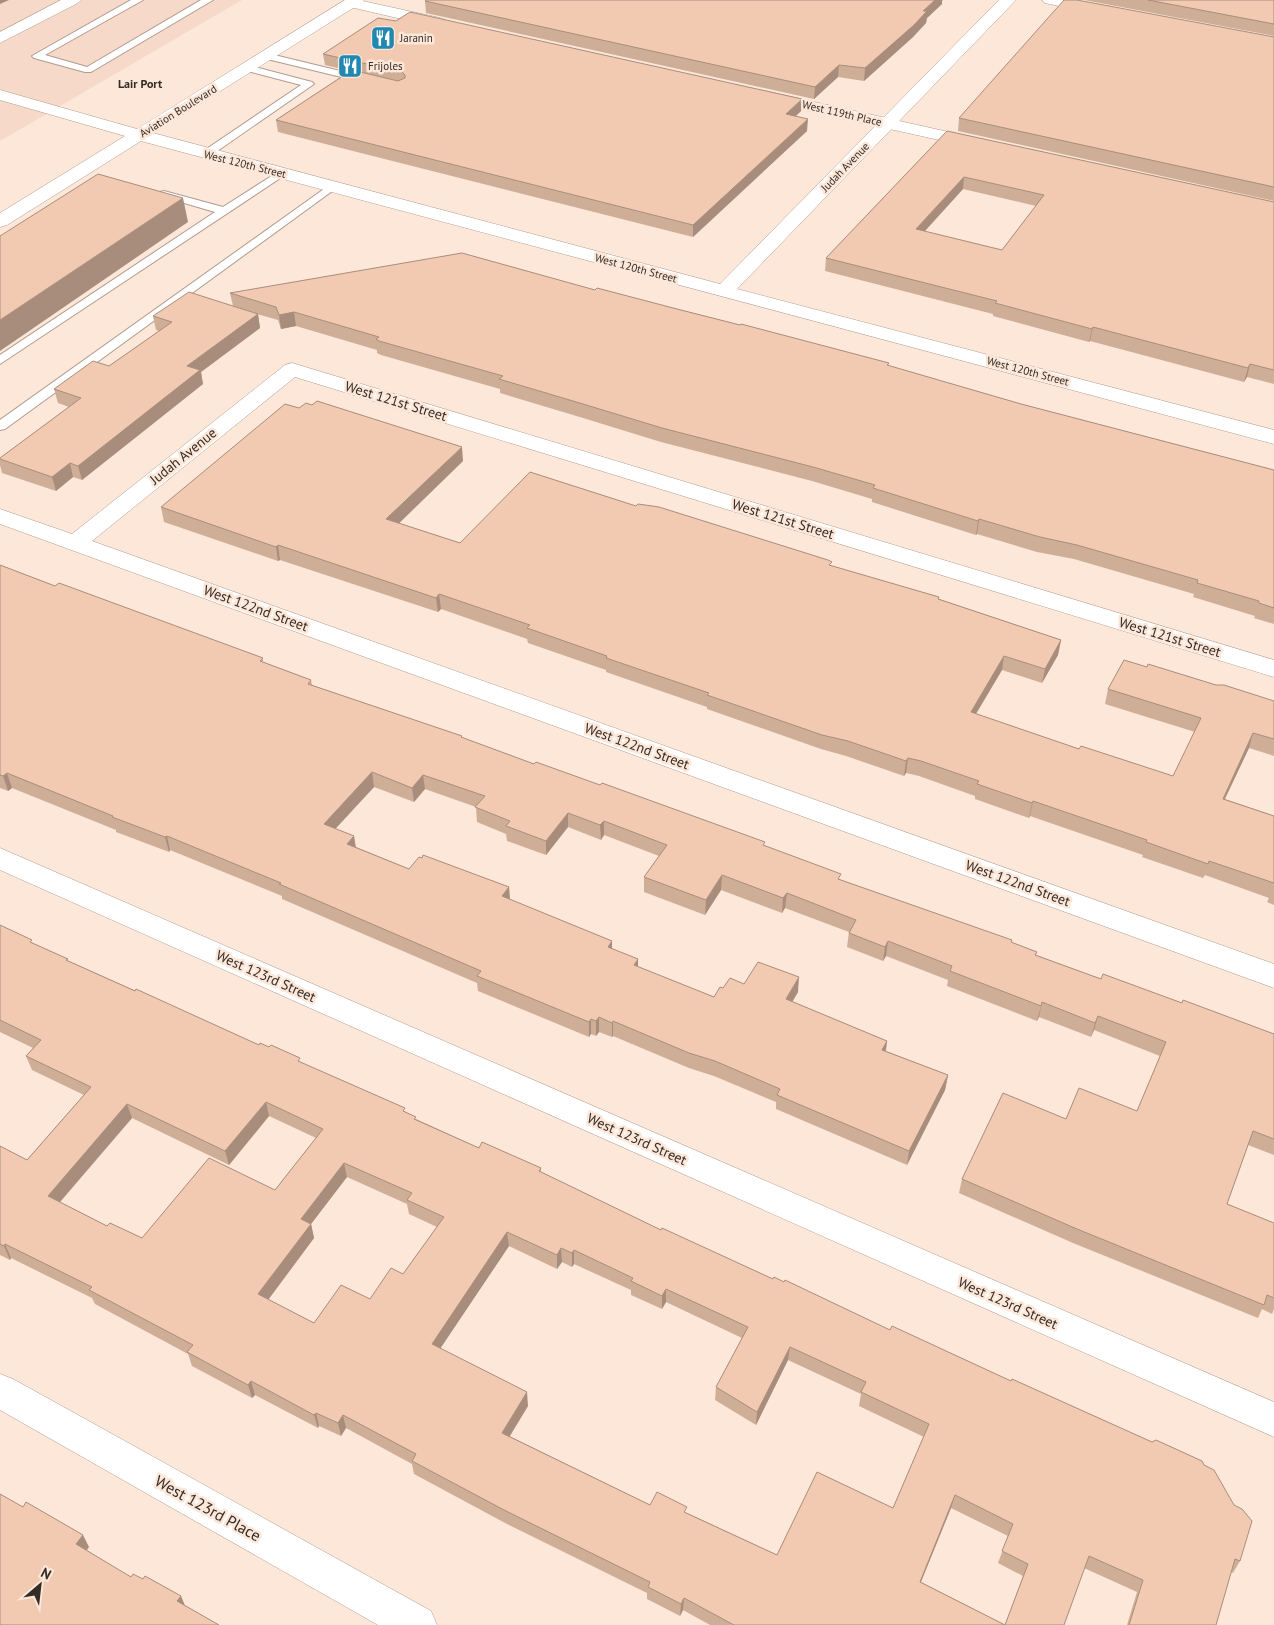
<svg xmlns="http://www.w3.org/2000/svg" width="1274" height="1625" viewBox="0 0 1274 1625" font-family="'PT Sans',sans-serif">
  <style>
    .built { fill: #f6d9c8 }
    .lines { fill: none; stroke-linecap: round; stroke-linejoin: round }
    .lane-casing { stroke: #b09c8f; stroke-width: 2 }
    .street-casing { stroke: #b09c8f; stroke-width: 1 }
    .secondary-casing { stroke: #b09c8f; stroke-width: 1 }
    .lane { fill: #fff; fill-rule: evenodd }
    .street { fill: #fff; fill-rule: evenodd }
    .secondary { fill: #fff; fill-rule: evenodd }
    .wall { fill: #cfae98; fill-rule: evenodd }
    .shaded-wall { fill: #a98d7c }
    .building { fill: #f1cab1; stroke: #a98d7c; fill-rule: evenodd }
    .labels { text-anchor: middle; stroke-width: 5; stroke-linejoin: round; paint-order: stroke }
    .far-poi-label { font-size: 11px; fill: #342c27; stroke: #fce7d9; text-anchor: start }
    .far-street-label { font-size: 11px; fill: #342c27; stroke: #fce7d9 }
    .far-neighbourhood-label { font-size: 12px; font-weight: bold; fill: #342c27; stroke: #fce7d9 }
    .street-label { font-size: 14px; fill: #342c27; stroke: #fce7d9 }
    .near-street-label { font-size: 16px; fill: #342c27; stroke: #fce7d9 }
  </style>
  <rect width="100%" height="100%" fill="#fce7d9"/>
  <polygon class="built" points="0,0 242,0 0,141"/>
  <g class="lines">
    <defs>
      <g id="lane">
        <polygon points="131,0 143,0 45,55 87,67 201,0 213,0 91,72 85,72 34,58 32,56"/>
        <polygon points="266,53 369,78 371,80 366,83 263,58 261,56"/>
        <polygon points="247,65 312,82 314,84 210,156 202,156 201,154 202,152 301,85 244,70 244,66"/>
        <polygon points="281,170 286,173 285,175 0,364 0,355 215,212 160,196 159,194 160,192 164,191 223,207"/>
        <polygon points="331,184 335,185 336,187 335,189 5,429 0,430 0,420"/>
      </g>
      <g id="street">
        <polygon points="61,0 81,0 78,3 0,43 0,32"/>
        <polygon points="345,0 358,0 440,18 446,20 448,23 446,26 440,28 346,6 343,3"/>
        <polygon points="1042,0 1073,0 1105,7 1108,10 1105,13 1100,15 1045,3"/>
        <polygon points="765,91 980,139 986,140 989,144 986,148 980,149 759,100 757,96 759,92"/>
        <polygon points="292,363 1274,660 1274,677 295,377 92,541 1274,964 1274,988 0,524 0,509 72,534 285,365"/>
        <polygon points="0,848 1274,1402 1274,1437 0,870"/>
        <polygon points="0,1374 13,1379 431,1611 437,1625 378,1625 0,1410"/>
      </g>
      <polygon id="secondary" points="345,0 364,0 361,3 153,133 720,284 999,0 1016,0 737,289 1274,430 1274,444 141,141 7,225 0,227 0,213 125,136 0,100 0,90 137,129"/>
    </defs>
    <use href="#lane" class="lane-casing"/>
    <use href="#street" class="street-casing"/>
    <use href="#secondary" class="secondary-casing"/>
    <use href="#lane" class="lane"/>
    <use href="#street" class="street"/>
    <use href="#secondary" class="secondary"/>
  </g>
  <g class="wall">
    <polygon points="1084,0 1274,0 1274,36"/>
    <polygon points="425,1 942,1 942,4 927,18 926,23 913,37 864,81 838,77 814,99 426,13"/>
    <polygon points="1274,37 1274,201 958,131 959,118"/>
    <polygon points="323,54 801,111 796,116 807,131 693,237 278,132 276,120 350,71 325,65"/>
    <path d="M 947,131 L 1274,202 L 1274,384 L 1247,377 L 1244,382 L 1090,341 L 1089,342 L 993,316 L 993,314 L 825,271 L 826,258 ZM 963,189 L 1036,206 L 1002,250 L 924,232 Z"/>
    <polygon points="595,290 677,309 889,363 888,366 1021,404 1274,470 1274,624 1254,618 1255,616 1193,597 1194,594 1074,559 1037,552 977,534 976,535 872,502 872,499 812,481 661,442 583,418 500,393 500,389 381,355 377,353 377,350 296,326 281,329 278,320 257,314 258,314 260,328 201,372 203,384 82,480 73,477 56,491 2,473 0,465 0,458 69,407 58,403 54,389 109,366 159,331 156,330 153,316 233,306 230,293"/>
    <polygon points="463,461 399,523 460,543 636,506 939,599 1061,640 1058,655 1042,683 1002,670 976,714 1079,749 1173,776 1195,732 1105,704 1108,689 1147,667 1274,701 1274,756 1249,748 1225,799 1274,816 1274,905 1267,902 1269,898 1205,875 1203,878 1142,857 1143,855 1030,816 1029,818 975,799 975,796 919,776 906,773 904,776 846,756 821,749 707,709 707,707 606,672 606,670 528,643 527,639 441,609 438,612 280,560 278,561 164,522 161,507"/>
    <polygon points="0,565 55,586 263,658 263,662 311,680 312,685 765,846 841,880 1037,952 1036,955 1101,979 1182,1003 1274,1034 1274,1155 1248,1145 1227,1204 1274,1223 1274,1309 1272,1314 1262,1309 1258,1318 1073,1243 959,1193 962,1179 1066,1119 1137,1111 1160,1056 1094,1030 1091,1037 1039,1017 1037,1021 947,986 948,980 886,956 883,961 847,947 849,932 785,908 782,913 721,890 705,915 644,892 644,877 659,856 604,835 601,840 568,827 546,855 507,841 506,834 477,822 476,807 425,789 414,802 374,787 335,829 354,836 356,847 409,869 509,887 510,900 612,941 612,948 638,967 714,997 723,988 744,984 798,992 792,1002 887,1041 886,1051 948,1075 945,1090 907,1165 776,1109 776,1102 714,1076 689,1068 613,1036 612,1037 599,1032 596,1036 591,1034 589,1037 478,991 477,983 282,899 282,896 170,850 169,852 116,832 116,830 12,788 8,791 0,788"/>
    <path d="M 0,925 L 33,943 L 68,961 L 259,1045 L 300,1062 L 406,1112 L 416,1119 L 479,1148 L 541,1168 L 541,1172 L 1240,1561 L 1233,1573 L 1231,1572 L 1216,1625 L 1127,1625 L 1137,1592 L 1084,1568 L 1064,1625 L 710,1625 L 683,1610 L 680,1616 L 647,1599 L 647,1593 L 507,1524 L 414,1474 L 412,1464 L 346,1428 L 341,1436 L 319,1426 L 318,1428 L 255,1395 L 252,1398 L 192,1366 L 188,1354 L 95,1304 L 92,1298 L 11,1258 L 10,1260 L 0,1255 L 0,1146 L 27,1160 L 84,1095 L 32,1070 L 26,1056 L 33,1048 L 0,1032 ZM 269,1116 L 316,1138 L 275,1190 L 142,1238 L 107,1226 L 60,1202 L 132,1118 L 229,1165 ZM 347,1177 L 407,1204 L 409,1214 L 437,1227 L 403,1274 L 370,1299 L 314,1323 L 268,1300 L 314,1238 L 311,1224 ZM 509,1246 L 557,1269 L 562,1262 L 572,1267 L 574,1264 L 631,1290 L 631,1295 L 662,1309 L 666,1302 L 742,1338 L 716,1387 L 715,1400 L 756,1425 L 788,1360 L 861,1394 L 859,1406 L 924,1437 L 893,1508 L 777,1555 L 687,1513 L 650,1505 L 509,1436 L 528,1406 L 440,1348 ZM 951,1508 L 1008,1536 L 998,1563 L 1023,1576 L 1005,1625 L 921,1582 Z"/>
  </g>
  <g class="shaded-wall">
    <polygon points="0,0 9,0 0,4"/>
    <polygon points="935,0 943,0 942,1 942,4 927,18 926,23 913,37 864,81 865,68"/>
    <polygon points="839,65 838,77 814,99 815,87"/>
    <polygon points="802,99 801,111 785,126 786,114"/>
    <polygon points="808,119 807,131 693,237 693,225"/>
    <polygon points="964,177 963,189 914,243 916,229"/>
    <polygon points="183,198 188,222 0,351 0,320"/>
    <polygon points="294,312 296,326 281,329 279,315"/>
    <polygon points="258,314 260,328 201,372 203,384 82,480 78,466 187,366"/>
    <polygon points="1093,327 1090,341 1089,342 1092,329"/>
    <polygon points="1250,364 1247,377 1244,382 1248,368"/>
    <polygon points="462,447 463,461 388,534 386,519"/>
    <polygon points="70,463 73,477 56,491 52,477"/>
    <polygon points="979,519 977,534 976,535 978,521"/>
    <polygon points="278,545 280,560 278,561 276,547"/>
    <polygon points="439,594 441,609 438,612 436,598"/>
    <polygon points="1061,640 1058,655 1042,683 1045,669"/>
    <polygon points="1004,656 1002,670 968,727 971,712"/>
    <polygon points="1253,733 1249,748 1218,813 1223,799"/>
    <polygon points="908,758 906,773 904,776 906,761"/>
    <polygon points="372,772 374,787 326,839 324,824"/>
    <polygon points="7,773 12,788 8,791 3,776"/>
    <polygon points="423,775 425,789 414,802 412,788"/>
    <polygon points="1033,801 1030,816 1029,818 1032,803"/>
    <polygon points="568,813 568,827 546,855 546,841"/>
    <polygon points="604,821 604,835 601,840 600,825"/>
    <polygon points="167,836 170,850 169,852 165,837"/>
    <polygon points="354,836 356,851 347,844"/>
    <polygon points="722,875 721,890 705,915 706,900"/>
    <polygon points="509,887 510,902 502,896"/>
    <polygon points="787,893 785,908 782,913 783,898"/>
    <polygon points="612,941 612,955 608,947"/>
    <polygon points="888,941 886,956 883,961 885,947"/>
    <polygon points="638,959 638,974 634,965"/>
    <polygon points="799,977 798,992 785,1014 786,999"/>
    <polygon points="1042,1002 1039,1017 1037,1021 1041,1006"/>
    <polygon points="1098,1016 1094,1030 1091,1037 1095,1023"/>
    <polygon points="599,1017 599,1032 596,1036 596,1021"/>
    <polygon points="591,1019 591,1034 589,1037 589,1022"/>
    <polygon points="613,1021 613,1036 612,1037 612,1023"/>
    <polygon points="887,1041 885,1055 882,1050"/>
    <polygon points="948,1075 945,1090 907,1165 909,1151"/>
    <polygon points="266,1102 269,1116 229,1165 225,1151"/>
    <polygon points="127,1104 132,1118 53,1210 48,1196"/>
    <polygon points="344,1163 347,1177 311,1224 314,1238 262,1308 258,1294 301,1219"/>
    <polygon points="507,1232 509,1246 434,1358 432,1344"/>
    <polygon points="5,1244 11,1258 10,1260 4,1246"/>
    <polygon points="561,1248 562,1262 557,1269 557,1255"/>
    <polygon points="574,1250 574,1264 572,1267 572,1253"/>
    <polygon points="666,1289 666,1302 662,1309 662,1296"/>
    <polygon points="790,1347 788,1360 756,1425 757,1412"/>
    <polygon points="251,1381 255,1395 252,1398 248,1385"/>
    <polygon points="527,1392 528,1406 504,1446 502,1433"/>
    <polygon points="316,1413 319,1426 318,1428 314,1415"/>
    <polygon points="343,1415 346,1428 341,1436 338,1423"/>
    <polygon points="955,1495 951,1508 916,1594 920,1582"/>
    <polygon points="83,1535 89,1547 82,1557 76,1544"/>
    <polygon points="181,1596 186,1608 177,1601"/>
    <polygon points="684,1598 683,1610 680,1616 681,1604"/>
  </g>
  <g class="building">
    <polygon points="427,0 935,0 923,11 927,11 914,25 865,68 839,65 815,87 425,1"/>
    <polygon points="1064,0 1077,0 1274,37 1274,187 959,118"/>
    <polygon points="1148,0 1274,0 1274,24"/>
    <polygon points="410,12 802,99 786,114 808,119 693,225 276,120 352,70 398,81 405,78 405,75 402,72 323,54 378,18 396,21"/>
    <path d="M 947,131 L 1274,202 L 1274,370 L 1250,364 L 1248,368 L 1093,327 L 1092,329 L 995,303 L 997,301 L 826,258 ZM 964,177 L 1044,195 L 1002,250 L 916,229 Z"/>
    <polygon points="98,174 183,198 0,320 0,236"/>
    <polygon points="462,253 595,290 597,288 677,309 740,325 741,324 889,363 887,365 1021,404 1274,470 1274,608 1259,603 1259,601 1197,583 1198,580 1077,545 1040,537 979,519 978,521 873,488 875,485 813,467 662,428 583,404 499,379 503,376 379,341 376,339 379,337 294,312 279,315 276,307 230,293"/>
    <polygon points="189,292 258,314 187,366 200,370 78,466 70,463 52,477 0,459 0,458 81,398 54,389 93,361 109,366 172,322 153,316"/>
    <polygon points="317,401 462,447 386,519 460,543 530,472 636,506 638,504 659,507 828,560 832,562 829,565 939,597 938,599 1061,640 1045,669 1004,656 971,712 1079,749 1081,746 1173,776 1201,718 1108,689 1124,660 1147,667 1148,664 1216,685 1224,685 1274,701 1274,739 1253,733 1223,799 1274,816 1274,883 1209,861 1208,864 1146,842 1147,840 1033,801 1032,803 977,784 979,781 921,761 908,758 906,761 848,741 822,735 707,695 709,693 606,658 607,656 527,628 530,625 439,594 436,598 278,545 276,547 161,507 285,404 299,408 306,403 312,405"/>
    <polygon points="0,565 55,586 59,583 263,658 260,661 311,680 308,684 462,736 461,737 534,764 536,762 600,785 602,783 765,842 763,845 841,874 838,879 1012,940 1011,942 1037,952 1035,955 1101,979 1103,974 1182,1003 1183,1000 1274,1034 1274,1139 1253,1131 1227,1204 1274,1223 1274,1298 1267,1295 1264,1305 1077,1229 962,1179 1003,1093 1066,1119 1079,1088 1137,1111 1166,1042 1098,1016 1095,1023 1042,1002 1041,1006 950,971 952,966 888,941 885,947 849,933 856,920 787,893 783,898 722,875 706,900 644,877 667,845 604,821 600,825 568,813 546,841 506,826 510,821 475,807 485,796 423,775 412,788 372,772 324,824 354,836 347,844 409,869 419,857 422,858 423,855 509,887 502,896 612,941 608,947 638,959 634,965 714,997 720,987 723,988 730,978 744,984 758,962 799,977 786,999 887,1041 882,1050 948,1075 909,1151 777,1095 780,1089 715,1061 689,1053 613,1021 612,1023 599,1017 596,1021 591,1019 589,1022 477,976 481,971 279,884 281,883 167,836 165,837 112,817 113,816 7,773 3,776 0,775"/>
    <path d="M 0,925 L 32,940 L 30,942 L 68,959 L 66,960 L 135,991 L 136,989 L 259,1045 L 260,1043 L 269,1047 L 271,1045 L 300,1058 L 298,1061 L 405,1108 L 403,1111 L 416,1117 L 414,1119 L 479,1148 L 482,1142 L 541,1168 L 539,1171 L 661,1230 L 662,1228 L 773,1279 L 774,1277 L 784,1282 L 785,1280 L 890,1330 L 892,1326 L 1011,1381 L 1012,1379 L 1152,1442 L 1156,1440 L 1202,1461 L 1204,1465 L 1214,1470 L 1234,1505 L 1242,1509 L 1252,1521 L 1240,1561 L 1235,1559 L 1216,1625 L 1129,1625 L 1143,1580 L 1089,1556 L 1064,1625 L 734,1625 L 684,1598 L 681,1604 L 648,1587 L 650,1582 L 506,1511 L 412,1461 L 416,1454 L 343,1415 L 338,1423 L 316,1413 L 314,1415 L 251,1381 L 248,1385 L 187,1352 L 193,1345 L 89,1290 L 92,1287 L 5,1244 L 4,1246 L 0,1244 L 0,1146 L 27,1160 L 91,1087 L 26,1056 L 41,1040 L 0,1020 ZM 266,1102 L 323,1129 L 275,1190 L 209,1158 L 142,1238 L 110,1223 L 107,1226 L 48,1196 L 127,1104 L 225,1151 ZM 344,1163 L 412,1193 L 407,1200 L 444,1217 L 403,1274 L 391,1268 L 370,1299 L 341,1285 L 314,1323 L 258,1294 L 311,1224 L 301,1219 ZM 507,1232 L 557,1255 L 561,1248 L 572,1253 L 574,1250 L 633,1278 L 631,1281 L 662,1296 L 666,1289 L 748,1327 L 716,1387 L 757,1412 L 790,1347 L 866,1382 L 861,1392 L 929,1424 L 893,1508 L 817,1472 L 777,1555 L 684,1512 L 687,1507 L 657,1492 L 650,1505 L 502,1433 L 527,1392 L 432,1344 ZM 955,1495 L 1013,1524 L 1002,1551 L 1028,1564 L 1005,1625 L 920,1582 Z"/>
    <polygon points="0,1494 23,1507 26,1502 83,1535 76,1544 131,1577 133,1574 143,1579 145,1576 181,1596 177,1601 219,1625 0,1625"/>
  </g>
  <defs>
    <symbol id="restaurant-square" viewBox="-11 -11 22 22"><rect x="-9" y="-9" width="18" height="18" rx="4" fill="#2188b1" stroke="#fce7d9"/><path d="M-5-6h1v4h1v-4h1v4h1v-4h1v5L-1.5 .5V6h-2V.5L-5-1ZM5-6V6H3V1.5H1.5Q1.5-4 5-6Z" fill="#fff"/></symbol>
  </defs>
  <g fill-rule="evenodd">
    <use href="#restaurant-square" x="369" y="24" width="28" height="28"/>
    <use href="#restaurant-square" x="336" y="52" width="28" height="28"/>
  </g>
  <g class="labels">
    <g class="far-poi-label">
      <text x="400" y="42">Jaranin</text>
      <text x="368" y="70">Frijoles</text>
    </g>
    <g class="far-street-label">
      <text transform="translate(178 111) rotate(-32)" y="4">Aviation Boulevard</text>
      <text transform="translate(842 113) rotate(13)" y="4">West 119th Place</text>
      <text transform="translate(245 164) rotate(14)" y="4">West 120th Street</text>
      <text transform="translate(845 167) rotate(-46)" y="4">Judah Avenue</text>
      <text transform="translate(636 268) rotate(15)" y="4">West 120th Street</text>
      <text transform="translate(1028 371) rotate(15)" y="4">West 120th Street</text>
    </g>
    <g class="far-neighbourhood-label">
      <text x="140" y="88">Lair Port</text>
    </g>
    <g class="street-label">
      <text transform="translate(396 401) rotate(17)" y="5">West 121st Street</text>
      <text transform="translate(183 456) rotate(-39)" y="5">Judah Avenue</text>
      <text transform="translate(783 519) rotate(17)" y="5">West 121st Street</text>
      <text transform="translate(256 608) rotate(20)" y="5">West 122nd Street</text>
      <text transform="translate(1170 637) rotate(17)" y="5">West 121st Street</text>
      <text transform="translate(637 746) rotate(20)" y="5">West 122nd Street</text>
      <text transform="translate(1018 883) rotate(20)" y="5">West 122nd Street</text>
      <text transform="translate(266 976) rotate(24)" y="5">West 123rd Street</text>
      <text transform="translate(637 1139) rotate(24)" y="5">West 123rd Street</text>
      <text transform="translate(1008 1303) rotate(24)" y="5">West 123rd Street</text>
    </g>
    <g class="near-street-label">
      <text transform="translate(208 1508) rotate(29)" y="6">West 123rd Place</text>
    </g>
  </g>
  <g transform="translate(40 1585) rotate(28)" stroke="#fce7d9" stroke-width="4" paint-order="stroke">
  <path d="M0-4L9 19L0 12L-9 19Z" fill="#342c27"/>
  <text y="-8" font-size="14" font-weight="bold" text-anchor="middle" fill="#342c27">N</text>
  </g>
</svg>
